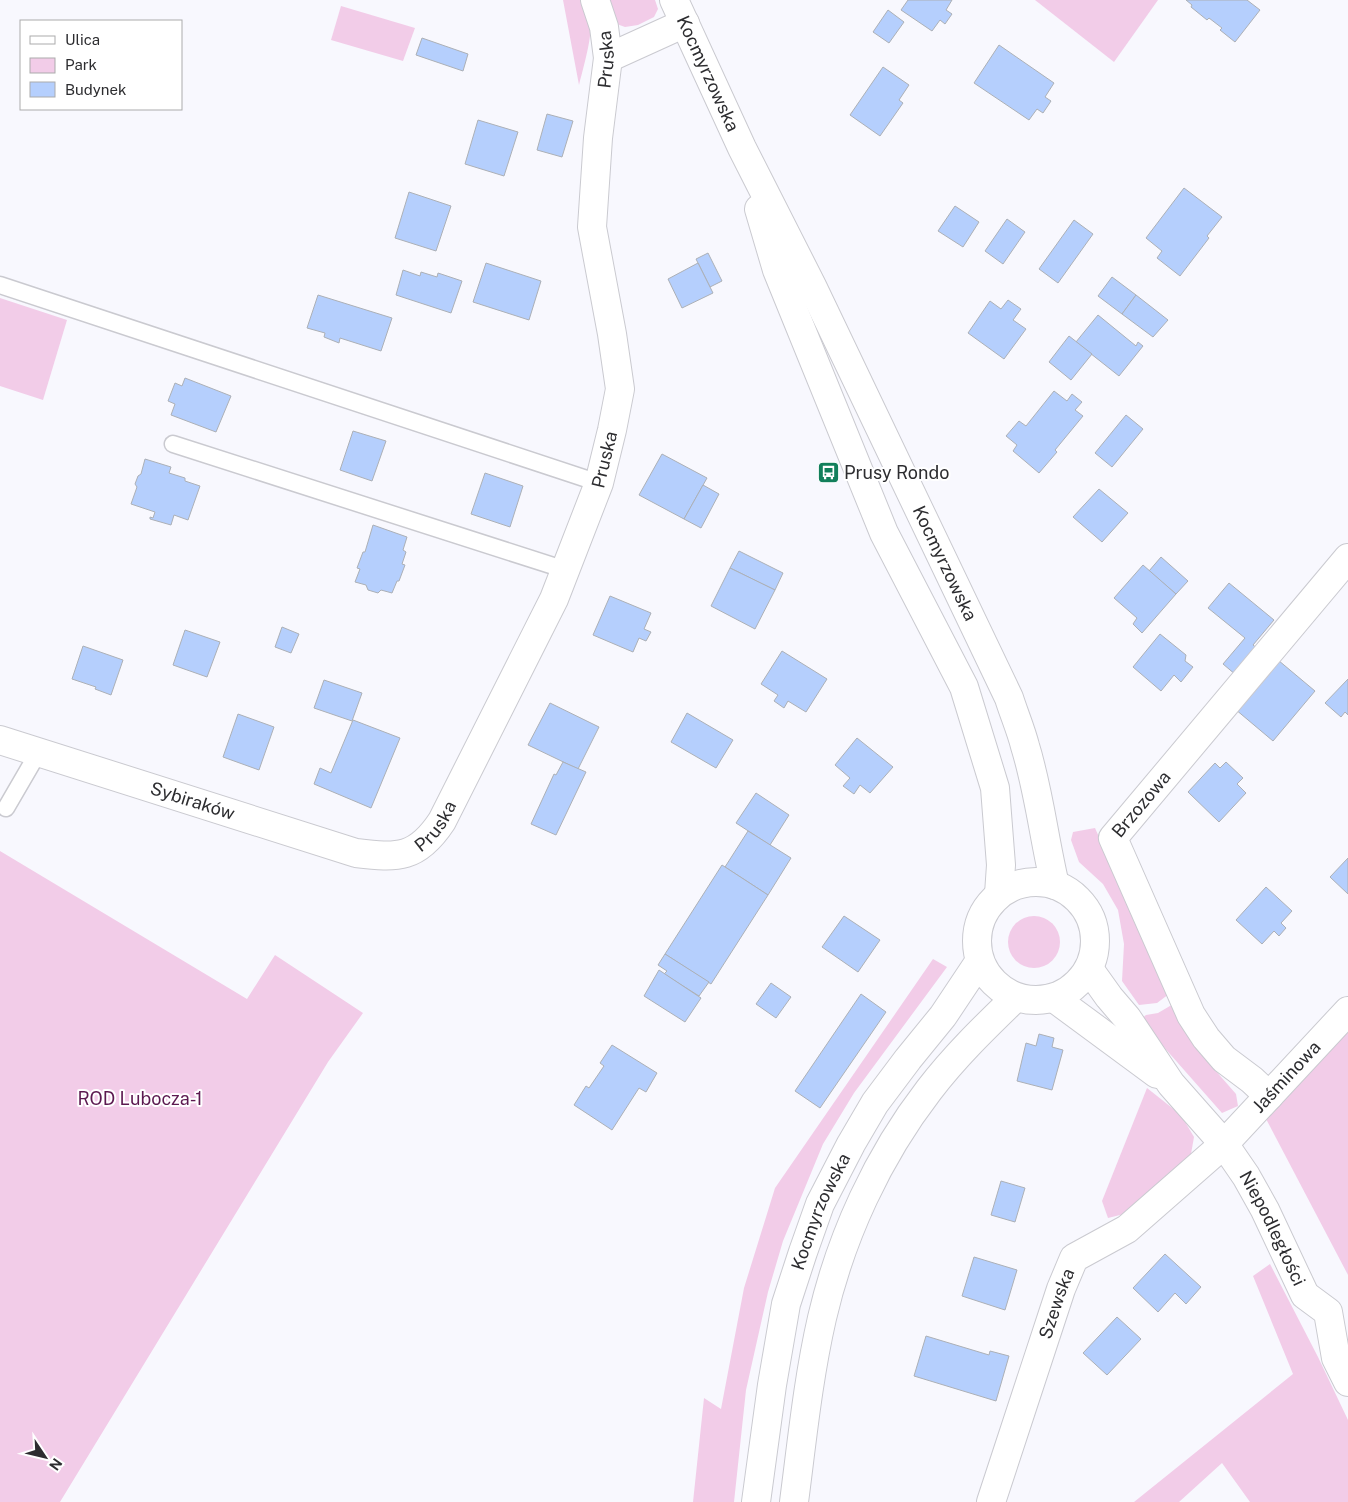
<svg xmlns="http://www.w3.org/2000/svg" width="1348" height="1502" viewBox="0 0 1348 1502" font-family="'Public Sans',sans-serif">
  <style>
    .green { fill: #f2cce8 }
    .building { fill: #b5cffd; stroke: #acb0b6 }
    .lines { fill: none; stroke-linecap: round; stroke-linejoin: round }
    .service-casing { stroke: #cacad0; stroke-width: 19 }
    .minor-casing { stroke: #cacad0; stroke-width: 30 }
    .tertiary-casing { stroke: #cacad0; stroke-width: 30 }
    .secondary-casing { stroke: #cacad0; stroke-width: 30 }
    .service { stroke: #fff; stroke-width: 16 }
    .minor { stroke: #fff; stroke-width: 28 }
    .tertiary { stroke: #fff; stroke-width: 28 }
    .secondary { stroke: #fff; stroke-width: 28 }
    .labels { text-anchor: middle; stroke-width: 4; stroke-linejoin: round; paint-order: stroke }
    .street-label { font-size: 18px; fill: #2d2d30; stroke: #fff }
    .poi-label { font-size: 18px; fill: #2d2d30; stroke: #fff; text-anchor: start }
    .park-label { font-size: 18px; fill: #5c1950; stroke: #fff }
  </style>
  <rect width="100%" height="100%" fill="#f8f8fe"/>
  <g class="green">
    <path d="M 563,0 L 588,0 C 597,23 585,61 579,85 Z"/>
    <polygon points="600,0 655,0 658,9 654,17 638,25 625,27 614,23"/>
    <polygon points="1035,0 1158,0 1114,62"/>
    <polygon points="341,6 415,28 403,61 331,40"/>
    <polygon points="0,298 67,320 43,400 0,386"/>
    <polygon points="1095,828 1169,994 1157,1003 1139,1005 1122,981 1124,944 1118,910 1103,884 1079,862 1071,840 1073,832"/>
    <polygon points="0,851 247,999 275,955 363,1013 328,1062 60,1502 0,1502"/>
    <circle cx="1034" cy="942" r="26"/>
    <polygon points="933,959 947,967 854,1093 823,1144 783,1241 768,1292 746,1390 734,1502 693,1502 704,1398 721,1409 744,1288 775,1188"/>
    <polygon points="1175,1003 1215,1070 1236,1094 1238,1106 1222,1113 1140,1020 1146,1015 1158,1013"/>
    <polygon points="1348,1027 1348,1275 1265,1117"/>
    <polygon points="1147,1088 1181,1115 1194,1137 1191,1154 1132,1212 1108,1218 1102,1201"/>
    <polygon points="1270,1264 1318,1357 1348,1420 1348,1502 1250,1502 1222,1463 1179,1502 1134,1502 1293,1374 1253,1276"/>
  </g>
  <g class="building">
    <polygon points="908,0 952,0 946,10 952,14 945,24 940,20 932,31 901,10"/>
    <polygon points="1186,0 1247,0 1260,10 1235,42 1220,30 1222,28 1209,18 1207,20 1191,7 1192,5"/>
    <polygon points="888,10 904,22 889,43 873,32"/>
    <polygon points="422,38 468,54 463,71 416,55"/>
    <polygon points="999,45 1054,83 1045,97 1051,101 1043,113 1037,109 1029,120 974,83"/>
    <polygon points="883,67 909,85 899,100 903,103 880,136 850,115"/>
    <polygon points="547,114 573,121 562,157 537,150"/>
    <polygon points="478,120 518,132 504,176 465,164"/>
    <polygon points="1184,188 1222,217 1207,236 1209,238 1180,276 1157,258 1162,251 1146,238"/>
    <polygon points="409,192 451,206 436,251 395,238"/>
    <polygon points="955,206 979,222 963,247 938,231"/>
    <polygon points="1007,219 1025,232 1003,264 985,251"/>
    <polygon points="1074,220 1093,234 1058,283 1039,269"/>
    <polygon points="708,253 722,281 710,287 696,259"/>
    <polygon points="486,263 541,281 529,320 473,302"/>
    <polygon points="698,263 713,293 682,308 668,279"/>
    <polygon points="403,270 420,276 421,272 437,277 438,273 462,281 451,313 396,295"/>
    <polygon points="1112,277 1136,295 1122,314 1098,296"/>
    <polygon points="318,295 392,318 381,351 340,338 339,343 324,337 325,333 307,328"/>
    <polygon points="1136,295 1168,320 1153,337 1122,314"/>
    <polygon points="1008,300 1021,309 1013,320 1026,329 1004,359 968,333 990,301 1001,309"/>
    <polygon points="1098,315 1136,346 1138,342 1143,346 1119,376 1076,342"/>
    <polygon points="1069,336 1092,354 1071,380 1049,362"/>
    <polygon points="185,378 231,396 216,432 171,415 175,404 168,401 175,383 182,386"/>
    <polygon points="1054,391 1067,401 1072,394 1082,402 1075,410 1083,416 1055,450 1057,452 1039,473 1013,451 1017,445 1006,436 1019,421 1026,426"/>
    <polygon points="1126,415 1143,429 1112,467 1095,453"/>
    <polygon points="353,431 386,441 372,481 340,470"/>
    <polygon points="662,454 707,478 684,519 639,495"/>
    <polygon points="145,459 171,467 169,473 185,478 185,481 200,486 188,520 174,515 171,525 150,519 150,517 153,518 155,512 131,504 137,487 135,484 138,476 141,474"/>
    <polygon points="485,473 523,486 510,527 471,514"/>
    <polygon points="703,485 719,494 701,528 684,519"/>
    <polygon points="1099,489 1128,513 1102,542 1073,517"/>
    <polygon points="373,525 407,537 403,550 406,552 402,564 405,565 399,581 397,581 392,593 381,590 378,593 368,590 366,585 355,582 360,569 357,568 363,552 365,552"/>
    <polygon points="739,551 783,573 775,590 730,568"/>
    <polygon points="1161,557 1188,581 1176,594 1149,571"/>
    <polygon points="1143,565 1176,594 1142,633 1133,624 1137,618 1114,598"/>
    <polygon points="730,568 775,590 755,629 711,606"/>
    <polygon points="1229,583 1274,620 1253,645 1258,649 1236,675 1223,664 1245,638 1208,608"/>
    <polygon points="610,596 651,613 644,629 651,632 646,641 639,638 633,652 593,635"/>
    <polygon points="282,627 299,634 291,653 275,647"/>
    <polygon points="185,630 220,642 207,677 173,665"/>
    <polygon points="1160,634 1186,655 1185,661 1193,667 1181,682 1174,675 1161,691 1133,667"/>
    <polygon points="83,646 123,660 111,695 95,689 96,687 72,679"/>
    <polygon points="782,651 827,679 806,712 788,701 784,708 774,701 778,695 761,684"/>
    <polygon points="1278,660 1315,691 1273,741 1235,709"/>
    <polygon points="1348,679 1348,715 1345,712 1341,717 1325,703"/>
    <polygon points="324,680 362,693 352,721 314,708"/>
    <polygon points="550,703 599,727 578,769 528,745"/>
    <polygon points="687,713 733,740 716,768 671,742"/>
    <polygon points="238,714 274,727 259,770 223,757"/>
    <polygon points="353,720 400,738 371,808 314,784 320,768 331,773"/>
    <polygon points="857,738 893,767 870,793 860,785 854,794 843,786 850,778 835,765"/>
    <polygon points="563,762 586,772 556,835 531,824 554,774 556,775"/>
    <polygon points="1226,762 1243,778 1237,784 1246,793 1219,822 1188,792 1215,763 1220,768"/>
    <polygon points="756,793 789,815 770,845 736,823"/>
    <polygon points="748,831 791,858 768,895 725,867"/>
    <polygon points="1348,858 1348,894 1330,877"/>
    <polygon points="722,865 768,895 711,984 665,954"/>
    <polygon points="1266,887 1292,911 1281,923 1286,928 1279,936 1274,931 1262,944 1236,920"/>
    <polygon points="844,916 880,940 858,972 822,947"/>
    <polygon points="665,954 709,982 699,996 664,974 667,971 658,965"/>
    <polygon points="659,970 701,998 685,1022 644,996"/>
    <polygon points="771,983 791,997 776,1018 756,1004"/>
    <polygon points="861,994 886,1012 820,1108 795,1091"/>
    <polygon points="1039,1034 1054,1038 1052,1047 1063,1050 1052,1090 1017,1081 1026,1043 1036,1046"/>
    <polygon points="612,1045 657,1073 646,1092 639,1088 612,1130 574,1105 586,1086 589,1088 604,1066 600,1063"/>
    <polygon points="1001,1181 1025,1188 1015,1222 991,1215"/>
    <polygon points="1165,1254 1201,1287 1186,1304 1175,1293 1158,1312 1133,1288"/>
    <polygon points="974,1257 1017,1270 1005,1310 962,1296"/>
    <polygon points="1117,1317 1141,1339 1107,1375 1083,1353"/>
    <polygon points="926,1336 989,1355 990,1351 1009,1356 996,1401 914,1376"/>
  </g>
  <g class="lines">
    <defs>
      <g id="service">
        <polyline points="0,285 599,483"/>
        <polyline points="173,444 566,570"/>
        <polyline points="6,808 38,753"/>
      </g>
      <g id="minor">
        <polyline points="608,58 685,23"/>
        <path id="s1" d="M 0,740 L 356,853 C 398,858 417,859 442,821 L 554,599 L 599,483 L 612,430 L 620,389 L 612,334 L 592,227 L 598,138 L 608,58 L 604,27 L 595,0"/>
        <path id="s2" d="M 1269,1096 L 1252,1080 L 1224,1059 L 1206,1038 L 1191,1015 L 1113,838 L 1348,558"/>
        <path id="s3" d="M 991,1502 L 1061,1289 L 1074,1258 L 1127,1229 L 1224,1144 L 1348,1011"/>
      </g>
      <g id="tertiary">
        <path id="s4" d="M 1089,969 L 1109,997 L 1127,1018 L 1171,1084 L 1224,1144 L 1246,1176 L 1265,1210 L 1305,1295 L 1328,1312 L 1336,1358 L 1348,1382"/>
        <polyline points="1054,998 1157,1074"/>
      </g>
      <g id="secondary">
        <path id="s5" d="M 674,0 L 742,148 L 812,286 L 1009,698 C 1014,714 1021,730 1025,746 C 1039,791 1044,839 1055,885"/>
        <polyline points="759,209 777,270 884,533 964,687 995,788 1001,865 999,894"/>
        <circle cx="1036" cy="941" r="59"/>
        <path id="s6" d="M 756,1502 L 772,1385 L 786,1304 L 803,1252 L 820,1204 L 851,1144 L 875,1103 L 908,1059 L 943,1016 L 979,962"/>
        <path d="M 794,1502 C 802,1441 808,1379 822,1318 C 841,1236 878,1156 929,1090 C 955,1056 985,1027 1015,998"/>
      </g>
    </defs>
    <use href="#service" class="service-casing"/>
    <use href="#minor" class="minor-casing"/>
    <use href="#tertiary" class="tertiary-casing"/>
    <use href="#secondary" class="secondary-casing"/>
    <use href="#service" class="service"/>
    <use href="#minor" class="minor"/>
    <use href="#tertiary" class="tertiary"/>
    <use href="#secondary" class="secondary"/>
  </g>
  <defs>
    <symbol id="bus-square" viewBox="-11 -11 22 22"><rect x="-9" y="-9" width="18" height="18" rx="4" fill="#127f5b" stroke="#fff"/><path d="M-5-6H5V4H4V6H2V4H-2V6H-4V4H-5ZM-3.5-4V0h7V-4ZM-3.5 1.2v1.5H-2V1.2ZM2 1.2v1.5H3.5V1.2Z" fill="#fff"/></symbol>
  </defs>
  <g fill-rule="evenodd">
    <use href="#bus-square" x="816" y="460" width="25" height="25"/>
  </g>
  <g class="labels">
    <g class="street-label">
      <text dy="6" stroke="none"><textPath href="#s1" startOffset="1275">Pruska</textPath></text>
      <text dy="6" stroke="none"><textPath href="#s5" startOffset="81">Kocmyrzowska</textPath></text>
      <text dy="6" stroke="none"><textPath href="#s1" startOffset="870">Pruska</textPath></text>
      <text dy="6" stroke="none"><textPath href="#s5" startOffset="625">Kocmyrzowska</textPath></text>
      <text dy="6" stroke="none"><textPath href="#s1" startOffset="202">Sybiraków</textPath></text>
      <text dy="6" stroke="none"><textPath href="#s2" startOffset="351">Brzozowa</textPath></text>
      <text dy="6" stroke="none"><textPath href="#s1" startOffset="465">Pruska</textPath></text>
      <text dy="6" stroke="none"><textPath href="#s3" startOffset="539">Jaśminowa</textPath></text>
      <text dy="6" stroke="none"><textPath href="#s6" startOffset="299">Kocmyrzowska</textPath></text>
      <text dy="6" stroke="none"><textPath href="#s4" startOffset="319">Niepodległości</textPath></text>
      <text dy="6" stroke="none"><textPath href="#s3" startOffset="209">Szewska</textPath></text>
    </g>
    <g class="poi-label">
      <text x="844" y="479">Prusy Rondo</text>
    </g>
    <g class="park-label">
      <text x="140" y="1105">ROD Lubocza-1</text>
    </g>
  </g>
  <rect x="20" y="20" width="162" height="90" fill="#ffffff" stroke="#ababac"/>
  <rect x="30" y="36" width="25" height="8" fill="#ffffff" stroke="#ababac"/>
  <text x="65" y="45" font-size="15" fill="#2d2d30">Ulica</text>
  <rect x="30" y="58" width="25" height="15" fill="#f2cce8" stroke="#ababac"/>
  <text x="65" y="70" font-size="15" fill="#2d2d30">Park</text>
  <rect x="30" y="82" width="25" height="15" fill="#b5cffd" stroke="#ababac"/>
  <text x="65" y="95" font-size="15" fill="#2d2d30">Budynek</text>
  <g transform="translate(45 1457) rotate(125)" stroke="#ffffff" stroke-width="4" paint-order="stroke">
  <path d="M0-4L9 19L0 12L-9 19Z" fill="#2d2d30"/>
  <text y="-8" font-size="14" font-weight="bold" text-anchor="middle" fill="#2d2d30">N</text>
  </g>
</svg>
